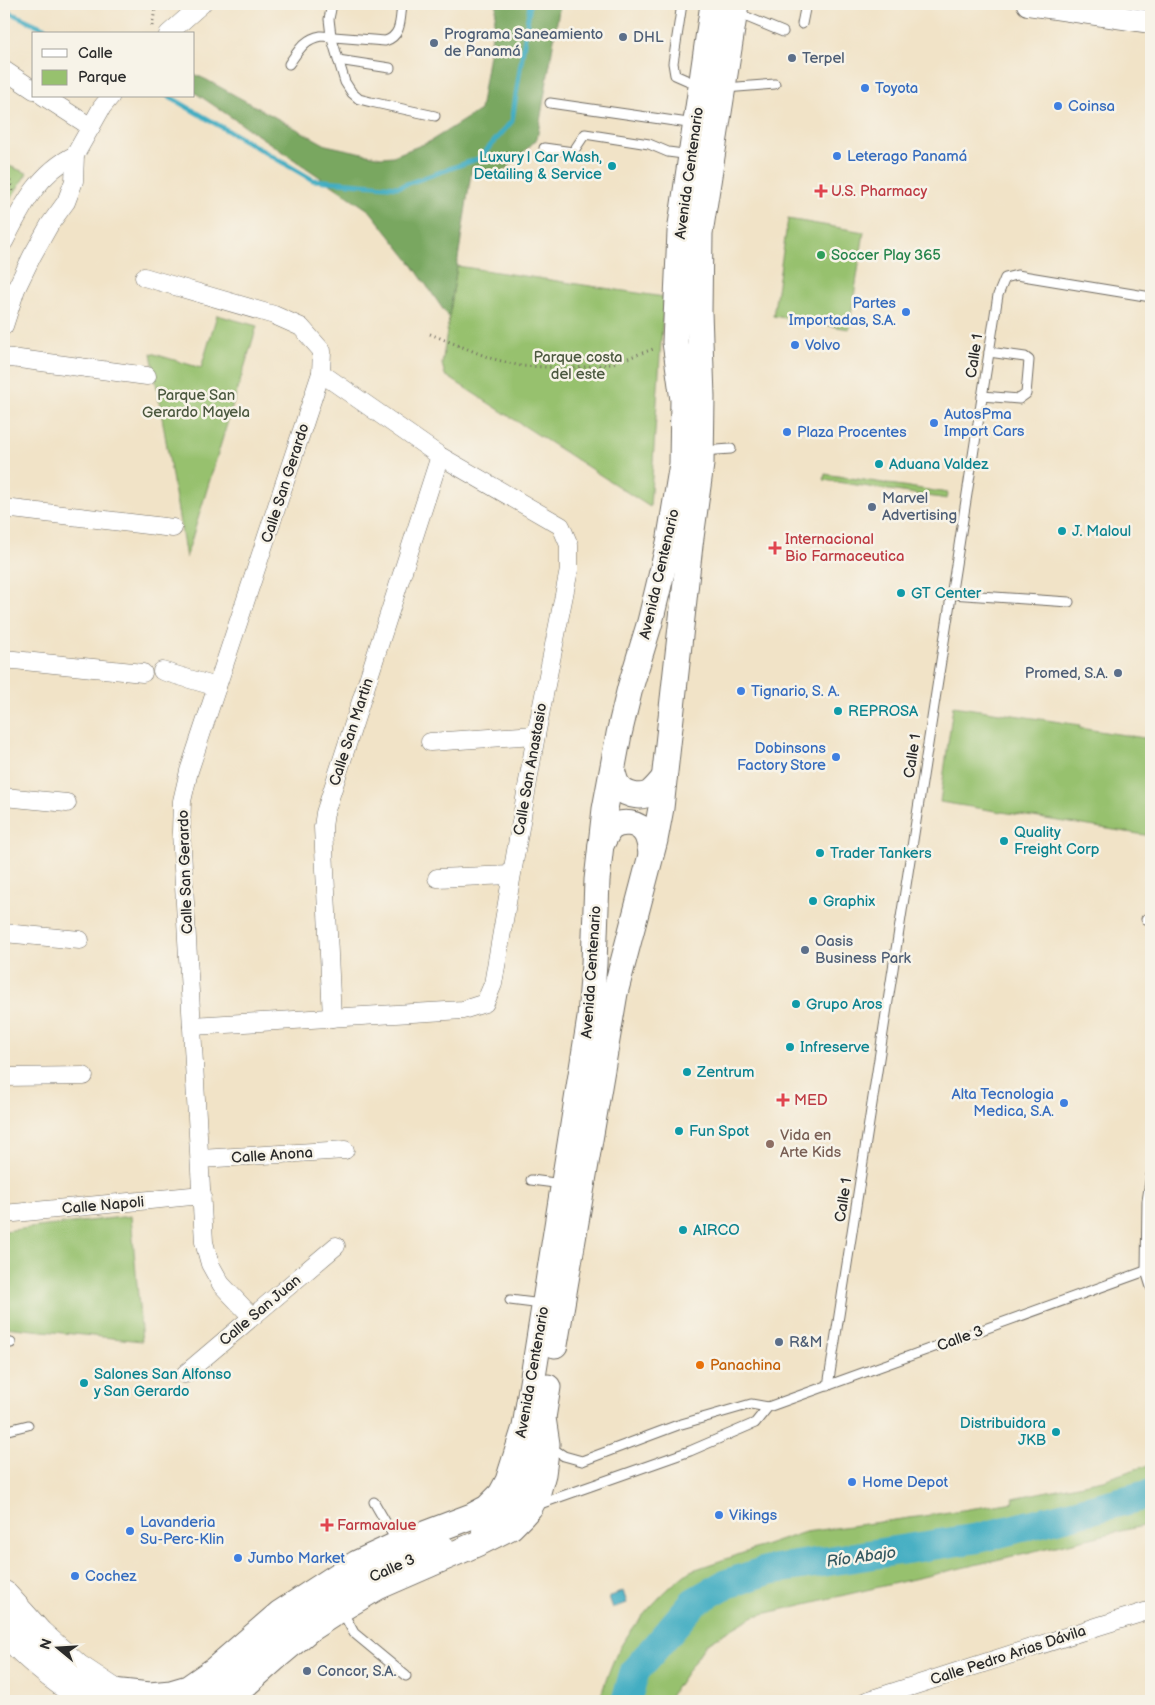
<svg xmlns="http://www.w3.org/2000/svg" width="1155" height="1705" viewBox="0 0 1155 1705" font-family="'Balsamiq Sans',sans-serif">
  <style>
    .green { fill: #97c16e; stroke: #61764c }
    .forest { fill: #79a761; stroke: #526946 }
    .water { fill: #43adc2; stroke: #376c76 }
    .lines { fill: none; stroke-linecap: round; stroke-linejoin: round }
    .stream { stroke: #43adc2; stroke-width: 5 }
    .river { stroke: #43adc2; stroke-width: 30 }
    .service-casing { stroke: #706b62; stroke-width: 11 }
    .minor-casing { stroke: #706b62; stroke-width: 19 }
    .tertiary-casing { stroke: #706b62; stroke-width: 24 }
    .secondary-casing { stroke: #706b62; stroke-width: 27 }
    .primary-casing { stroke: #706b62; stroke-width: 29 }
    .path { stroke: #706b62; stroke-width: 3; stroke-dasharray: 1 4; stroke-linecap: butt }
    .service { stroke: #fff; stroke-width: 9 }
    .minor { stroke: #fff; stroke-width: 18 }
    .tertiary { stroke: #fff; stroke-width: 22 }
    .secondary { stroke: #fff; stroke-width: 25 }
    .primary { stroke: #fff; stroke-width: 28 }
    .service-dot { fill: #5c6f8a; stroke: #f7f3e8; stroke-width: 2 }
    .shop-dot { fill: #3f7fe0; stroke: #f7f3e8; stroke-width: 2 }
    .culture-dot { fill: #0f9aa8; stroke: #f7f3e8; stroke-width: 2 }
    .health-dot { fill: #e0444e; stroke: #f7f3e8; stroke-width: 2 }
    .leisure-dot { fill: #2e9e5b; stroke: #f7f3e8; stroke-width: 2 }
    .education-dot { fill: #8d6e63; stroke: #f7f3e8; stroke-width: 2 }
    .food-dot { fill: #e8710a; stroke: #f7f3e8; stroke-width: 2 }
    .labels { text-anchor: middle; stroke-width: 5; stroke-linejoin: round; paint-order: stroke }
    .service-label { font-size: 15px; fill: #4e5e75; stroke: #f7f3e8; text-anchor: start }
    .shop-label { font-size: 15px; fill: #366cbe; stroke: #f7f3e8; text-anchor: start }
    .culture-label { font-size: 15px; fill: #0d838f; stroke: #f7f3e8; text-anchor: start }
    .street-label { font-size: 15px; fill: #2b2b2b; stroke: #f7f3e8 }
    .health-label { font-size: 15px; fill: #be3a42; stroke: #f7f3e8; text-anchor: start }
    .leisure-label { font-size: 15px; fill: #27864d; stroke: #f7f3e8; text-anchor: start }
    .park-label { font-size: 15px; fill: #4b583f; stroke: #f7f3e8 }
    .education-label { font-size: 15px; fill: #785e54; stroke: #f7f3e8; text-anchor: start }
    .food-label { font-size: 15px; fill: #c56008; stroke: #f7f3e8; text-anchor: start }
    .water-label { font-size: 16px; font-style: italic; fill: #335860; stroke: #f7f3e8 }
  </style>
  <rect width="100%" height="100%" fill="#f7f3e8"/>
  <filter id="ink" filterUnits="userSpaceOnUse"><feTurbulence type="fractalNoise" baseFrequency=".02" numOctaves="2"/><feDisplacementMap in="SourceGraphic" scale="10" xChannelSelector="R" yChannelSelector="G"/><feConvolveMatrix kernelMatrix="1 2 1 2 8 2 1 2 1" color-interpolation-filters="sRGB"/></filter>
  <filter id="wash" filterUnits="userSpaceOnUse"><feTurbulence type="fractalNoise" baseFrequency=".0096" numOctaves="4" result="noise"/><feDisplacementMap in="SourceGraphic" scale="20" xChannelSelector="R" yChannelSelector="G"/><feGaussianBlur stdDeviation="1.12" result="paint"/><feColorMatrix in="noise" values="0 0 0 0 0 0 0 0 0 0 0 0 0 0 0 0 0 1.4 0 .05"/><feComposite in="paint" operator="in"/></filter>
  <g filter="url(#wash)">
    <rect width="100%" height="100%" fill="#f1e3c7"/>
    <g class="green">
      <polygon points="4,164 27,173 4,209"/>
      <polygon points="788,219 864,232 849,329 773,316"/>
      <polygon points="457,266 664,297 650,507 445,375 442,364"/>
      <polygon points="217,315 257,326 186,558 151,353 201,368"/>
      <polygon points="825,474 948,493 947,499 824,480"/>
      <polygon points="953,706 1080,725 1079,728 1151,739 1151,836 940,802"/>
      <polygon points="131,1216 142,1341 4,1327 4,1231"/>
      <path d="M 1151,1464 L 1151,1524 L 754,1616 L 706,1644 L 671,1695 L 669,1701 L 599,1701 C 606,1681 612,1659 624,1641 C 640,1616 666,1588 690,1571 L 805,1532 L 917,1517 L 1014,1502 L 1013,1498 L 1103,1480 Z"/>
    </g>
    <polygon class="forest" points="497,4 560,4 537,139 503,172 472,167 449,318 409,260 370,211 194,92 194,74 207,80 326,145 381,157 393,156 429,142 480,110"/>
    <polygon class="water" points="623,1591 627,1603 613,1608 609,1597"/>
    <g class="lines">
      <g class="stream">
        <polyline points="4,10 57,34"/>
        <polyline points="168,96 313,180 398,187 480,158 512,121 530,4"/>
      </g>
      <polyline class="river" points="626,1701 635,1671 694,1602 724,1585 769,1570 979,1538 1151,1494"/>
    </g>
  </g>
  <g filter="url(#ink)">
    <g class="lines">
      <defs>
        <g id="service">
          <polyline points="332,4 329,19 331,36 345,82 352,93 359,99 371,102 435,116"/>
          <polyline points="682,4 673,63 675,75 700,86"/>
          <polyline points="737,13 783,32"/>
          <polyline points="802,24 806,4"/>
          <polyline points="338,60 390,68"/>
          <path d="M 289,64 C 299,50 304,39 321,36 L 385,41 C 402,36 400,19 402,4"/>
          <polyline points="725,88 775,84"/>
          <polyline points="550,103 695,124"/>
          <polyline points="544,148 573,152 585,134 649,144 668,152 691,155"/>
          <polyline points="982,396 1019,399 1026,394 1029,360 1025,357 989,352"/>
          <polyline points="702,451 731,449"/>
          <polyline points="951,594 1069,602"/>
          <polyline points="1146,919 1151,920"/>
          <polyline points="1151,1175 1147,1201 1146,1271 1151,1287"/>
          <polyline points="531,1180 563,1184"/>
          <polyline points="510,1300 542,1304"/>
          <polyline points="4,1342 11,1343"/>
          <polyline points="828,1386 998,295 1005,278 1017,275 1151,297"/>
          <polyline points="4,1431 28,1425"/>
          <polyline points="550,1447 564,1456 582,1461 678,1425 751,1404 768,1407"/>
          <polyline points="374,1502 397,1542"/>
          <polyline points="537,1505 690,1451 755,1423 768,1407 1151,1269"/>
          <polyline points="342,1611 354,1633 406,1676"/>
        </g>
        <g id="minor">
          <polyline points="168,34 202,4"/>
          <polyline points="4,70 34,90"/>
          <polyline points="43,96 91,127"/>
          <path d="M 4,242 C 22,207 38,173 75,155"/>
          <polyline points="144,277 274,315 301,327 322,351 321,373 189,771 182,801 181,832 204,1242 210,1264 221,1284 252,1317"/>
          <polyline points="4,326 16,289 32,256 50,224 66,202 74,181 75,155 102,107 111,96"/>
          <polyline points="4,357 147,376"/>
          <polyline points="4,508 173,528"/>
          <polyline points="4,659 143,673"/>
          <polyline points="162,671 217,687"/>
          <polyline points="430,742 536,735"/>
          <polyline points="4,797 67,803"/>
          <polyline points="437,878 511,875"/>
          <polyline points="4,933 80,940"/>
          <polyline points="332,1018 323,827 325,813 440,456"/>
          <polyline points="192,1026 463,1010 485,1003 493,984 536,735 569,570 569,545 561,526 440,456 321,373"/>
          <polyline points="4,1077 84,1076"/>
          <polyline points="200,1159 345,1150"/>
          <polyline points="4,1214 202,1195"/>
          <polyline points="185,1374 336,1246"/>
          <path d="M 481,1531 C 518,1511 527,1487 536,1448"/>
          <polyline points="206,1701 253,1655 330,1599 368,1578 403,1561 445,1545"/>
          <polyline points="866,1701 1099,1626 1151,1610"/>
        </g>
        <polyline id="tertiary" points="1028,4 1151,22"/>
        <g id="secondary">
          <path d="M 613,773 C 614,776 615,781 617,784 C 623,795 640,799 650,793 C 655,789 660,783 664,778"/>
          <path d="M 601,845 C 604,840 607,832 611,828 C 622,820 639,822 646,834 C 649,839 650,847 651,853"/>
          <polyline points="555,1345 615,993 655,840 661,808 690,545 701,464 702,397 699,312 700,233 736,4"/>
          <polyline points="112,1691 150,1695 171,1693 188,1688 214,1670 280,1613 357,1563 398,1544 472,1516 487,1508 501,1494 508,1481 525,1427 590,1018 594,964 597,880 605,809 619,734 630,688 650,622 669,543 682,464 683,400 675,342 680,232 713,4"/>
          <polyline points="227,1701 279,1655 310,1629 341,1609 378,1587 481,1542 511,1527 522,1516 530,1507 538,1492 543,1474 547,1444 543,1418 548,1387"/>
        </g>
        <g id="primary">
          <polyline points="4,1595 39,1634 77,1668 127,1701"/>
          <path d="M 4,1629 C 28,1657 58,1681 90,1701"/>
        </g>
      </defs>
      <use href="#service" class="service-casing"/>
      <use href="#minor" class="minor-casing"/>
      <use href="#tertiary" class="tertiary-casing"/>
      <use href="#secondary" class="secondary-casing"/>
      <use href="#primary" class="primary-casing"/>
      <g class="path">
        <polyline points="152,26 156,4"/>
        <polyline points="4,173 8,175 13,191"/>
        <polyline points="4,193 10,183"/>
        <polyline points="4,197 12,194"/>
        <polyline points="430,334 490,358 521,366 574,368 611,364 656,348"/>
      </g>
      <use href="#service" class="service"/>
      <use href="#minor" class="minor"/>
      <use href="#tertiary" class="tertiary"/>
      <use href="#secondary" class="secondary"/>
      <use href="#primary" class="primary"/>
    </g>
  </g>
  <g class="service-dot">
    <circle cx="623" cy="37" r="5"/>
    <circle cx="434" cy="43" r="5"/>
    <circle cx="792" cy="58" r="5"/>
    <circle cx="872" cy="507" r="5"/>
    <circle cx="1118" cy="673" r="5"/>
    <circle cx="805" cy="950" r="5"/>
    <circle cx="779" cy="1342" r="5"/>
    <circle cx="307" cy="1671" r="5"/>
  </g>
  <g class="shop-dot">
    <circle cx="865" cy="88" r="5"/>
    <circle cx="1058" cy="106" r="5"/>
    <circle cx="837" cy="156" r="5"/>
    <circle cx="906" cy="312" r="5"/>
    <circle cx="795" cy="345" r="5"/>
    <circle cx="934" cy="423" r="5"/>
    <circle cx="787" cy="432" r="5"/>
    <circle cx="741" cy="691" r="5"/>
    <circle cx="836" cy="757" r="5"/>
    <circle cx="1064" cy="1103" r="5"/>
    <circle cx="852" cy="1482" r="5"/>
    <circle cx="719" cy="1515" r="5"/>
    <circle cx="130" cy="1531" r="5"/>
    <circle cx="238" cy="1558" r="5"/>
    <circle cx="75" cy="1576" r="5"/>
  </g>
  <g class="culture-dot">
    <circle cx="612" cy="166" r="5"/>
    <circle cx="879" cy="464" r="5"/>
    <circle cx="1062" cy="531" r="5"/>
    <circle cx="901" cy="593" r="5"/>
    <circle cx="838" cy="711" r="5"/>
    <circle cx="1004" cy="841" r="5"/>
    <circle cx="820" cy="853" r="5"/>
    <circle cx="813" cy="901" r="5"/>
    <circle cx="796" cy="1004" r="5"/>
    <circle cx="790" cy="1047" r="5"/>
    <circle cx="687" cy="1072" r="5"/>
    <circle cx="679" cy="1131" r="5"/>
    <circle cx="683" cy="1230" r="5"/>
    <circle cx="84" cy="1383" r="5"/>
    <circle cx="1056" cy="1432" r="5"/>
  </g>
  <g class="health-dot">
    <path d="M818.5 183.5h5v5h5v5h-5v5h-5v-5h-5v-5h5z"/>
    <path d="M772.5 540.5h5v5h5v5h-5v5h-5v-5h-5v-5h5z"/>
    <path d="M780.5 1092.5h5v5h5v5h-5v5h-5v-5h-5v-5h5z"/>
    <path d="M324.5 1517.5h5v5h5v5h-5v5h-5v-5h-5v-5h5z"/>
  </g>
  <circle class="leisure-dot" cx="821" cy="255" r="5"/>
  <circle class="education-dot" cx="770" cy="1144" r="5"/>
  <circle class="food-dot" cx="700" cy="1365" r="5"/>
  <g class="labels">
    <g class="service-label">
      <text x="444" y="39">Programa Saneamiento<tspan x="444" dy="17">de Panamá</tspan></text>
      <text x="633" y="42">DHL</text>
      <text x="802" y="63">Terpel</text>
      <text x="882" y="503">Marvel<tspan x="882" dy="17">Advertising</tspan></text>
      <text x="1108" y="678" text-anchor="end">Promed, S.A.</text>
      <text x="815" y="946">Oasis<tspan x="815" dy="17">Business Park</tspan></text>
      <text x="789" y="1347">R&amp;M</text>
      <text x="317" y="1676">Concor, S.A.</text>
    </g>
    <g class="shop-label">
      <text x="875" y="93">Toyota</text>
      <text x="1068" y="111">Coinsa</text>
      <text x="847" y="161">Leterago Panamá</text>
      <text x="896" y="308" text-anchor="end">Partes<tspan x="896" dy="17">Importadas, S.A.</tspan></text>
      <text x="805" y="350">Volvo</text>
      <text x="944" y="419">AutosPma<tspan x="944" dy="17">Import Cars</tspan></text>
      <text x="797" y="437">Plaza Procentes</text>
      <text x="751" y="696">Tignario, S. A.</text>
      <text x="826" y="753" text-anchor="end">Dobinsons<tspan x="826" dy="17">Factory Store</tspan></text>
      <text x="1054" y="1099" text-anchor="end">Alta Tecnologia<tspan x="1054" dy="17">Medica, S.A.</tspan></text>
      <text x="862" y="1487">Home Depot</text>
      <text x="729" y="1520">Vikings</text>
      <text x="140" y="1527">Lavanderia<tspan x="140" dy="17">Su-Perc-Klin</tspan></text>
      <text x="248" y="1563">Jumbo Market</text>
      <text x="85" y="1581">Cochez</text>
    </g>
    <g class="culture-label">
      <text x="602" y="162" text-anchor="end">Luxury | Car Wash,<tspan x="602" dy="17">Detailing &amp; Service</tspan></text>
      <text x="889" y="469">Aduana Valdez</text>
      <text x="1072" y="536">J. Maloul</text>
      <text x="911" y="598">GT Center</text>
      <text x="848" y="716">REPROSA</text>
      <text x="1014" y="837">Quality<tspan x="1014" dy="17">Freight Corp</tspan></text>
      <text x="830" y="858">Trader Tankers</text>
      <text x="823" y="906">Graphix</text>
      <text x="806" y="1009">Grupo Aros</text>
      <text x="800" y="1052">Infreserve</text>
      <text x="697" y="1077">Zentrum</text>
      <text x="689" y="1136">Fun Spot</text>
      <text x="693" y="1235">AIRCO</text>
      <text x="94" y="1379">Salones San Alfonso<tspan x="94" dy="17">y San Gerardo</tspan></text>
      <text x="1046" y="1428" text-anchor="end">Distribuidora<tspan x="1046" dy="17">JKB</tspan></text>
    </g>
    <g class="street-label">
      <text transform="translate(689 173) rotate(-82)" y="5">Avenida Centenario</text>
      <text transform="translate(974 356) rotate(-81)" y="5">Calle 1</text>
      <text transform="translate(285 483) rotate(-72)" y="5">Calle San Gerardo</text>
      <text transform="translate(659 574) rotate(-77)" y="5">Avenida Centenario</text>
      <text transform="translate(351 732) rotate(-72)" y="5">Calle San Martin</text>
      <text transform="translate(912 756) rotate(-81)" y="5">Calle 1</text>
      <text transform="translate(530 769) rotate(-80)" y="5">Calle San Anastasio</text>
      <text transform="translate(185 872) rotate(-92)" y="5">Calle San Gerardo</text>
      <text transform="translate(591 972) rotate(-86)" y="5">Avenida Centenario</text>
      <text transform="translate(272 1155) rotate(-4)" y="5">Calle Anona</text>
      <text transform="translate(843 1200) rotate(-81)" y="5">Calle 1</text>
      <text transform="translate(103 1205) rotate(-5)" y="5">Calle Napoli</text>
      <text transform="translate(260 1310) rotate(-40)" y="5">Calle San Juan</text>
      <text transform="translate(960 1338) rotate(-20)" y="5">Calle 3</text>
      <text transform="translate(532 1372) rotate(-80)" y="5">Avenida Centenario</text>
      <text transform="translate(392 1568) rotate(-24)" y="5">Calle 3</text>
      <text transform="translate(1008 1655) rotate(-18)" y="5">Calle Pedro Arias Dávila</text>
    </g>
    <g class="health-label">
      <text x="831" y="196">U.S. Pharmacy</text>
      <text x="785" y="544">Internacional<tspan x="785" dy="17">Bio Farmaceutica</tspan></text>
      <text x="794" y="1105">MED</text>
      <text x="337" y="1530">Farmavalue</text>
    </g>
    <g class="leisure-label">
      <text x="831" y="260">Soccer Play 365</text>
    </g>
    <g class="park-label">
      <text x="578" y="362">Parque costa<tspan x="578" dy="17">del este</tspan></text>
      <text x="196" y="400">Parque San<tspan x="196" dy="17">Gerardo Mayela</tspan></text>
    </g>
    <g class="education-label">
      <text x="780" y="1140">Vida en<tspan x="780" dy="17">Arte Kids</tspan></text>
    </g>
    <g class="food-label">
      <text x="710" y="1370">Panachina</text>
    </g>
    <g class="water-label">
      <text transform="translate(861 1556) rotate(-8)" y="6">Río Abajo</text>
    </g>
  </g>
  <rect width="1155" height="1705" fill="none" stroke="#f7f3e8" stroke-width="20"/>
  <rect x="32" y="32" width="162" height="65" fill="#f7f3e8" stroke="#a5a39c"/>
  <rect x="42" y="49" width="25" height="8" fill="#ffffff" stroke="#a5a39c"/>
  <text x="78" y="58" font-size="15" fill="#2b2b2b">Calle</text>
  <rect x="42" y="70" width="25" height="15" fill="#97c16e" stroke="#a5a39c"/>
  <text x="78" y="82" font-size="15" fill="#2b2b2b">Parque</text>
  <g transform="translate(58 1648) rotate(288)" stroke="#f7f3e8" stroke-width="4" paint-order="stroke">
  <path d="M0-4L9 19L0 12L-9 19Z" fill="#2b2b2b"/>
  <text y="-8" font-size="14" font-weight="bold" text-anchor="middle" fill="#2b2b2b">N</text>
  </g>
</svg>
